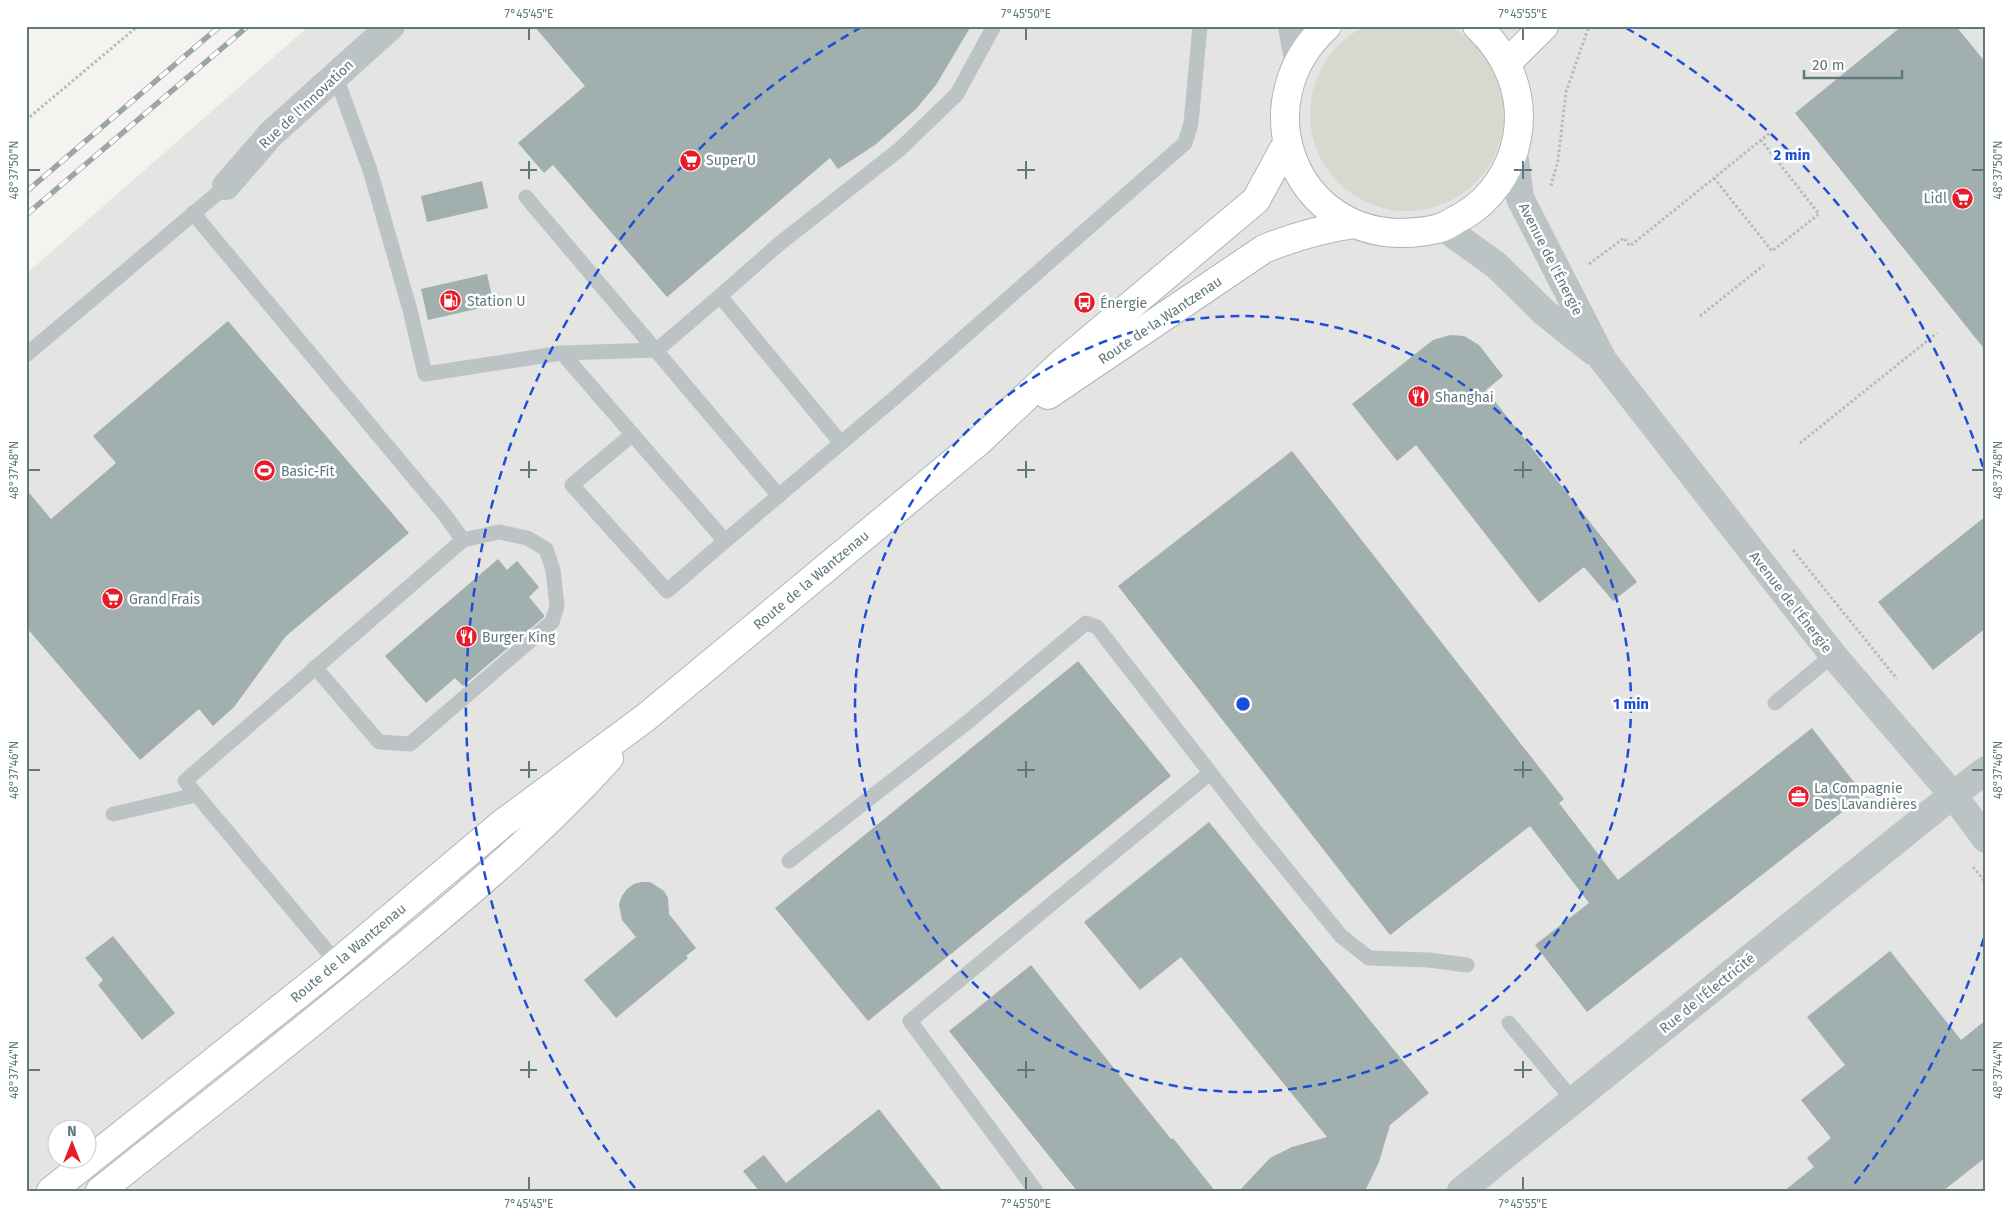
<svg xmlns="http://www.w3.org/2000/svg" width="2012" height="1217" viewBox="0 0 2012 1217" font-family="'Fira Sans',sans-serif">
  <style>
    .built { fill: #e4e4e3; fill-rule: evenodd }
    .green { fill: #d5d9ce }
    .building { fill: #a1afaf }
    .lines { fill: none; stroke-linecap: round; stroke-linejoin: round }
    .secondary-casing { stroke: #acb6b7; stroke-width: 30 }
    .path { stroke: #b6bbbc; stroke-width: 3; stroke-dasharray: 2.5 2.5; stroke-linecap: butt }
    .lane { stroke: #bcc3c4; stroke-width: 15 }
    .street { stroke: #bcc3c4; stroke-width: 28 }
    .secondary { stroke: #fff; stroke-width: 28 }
    .rail-casing { stroke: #99a5a7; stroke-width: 5.5 }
    .rail { stroke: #fff; stroke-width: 4; stroke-dasharray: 11; stroke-linecap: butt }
    .ticks { fill: none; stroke: #5e787b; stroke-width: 2 }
    .ring { fill: none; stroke: #1d4ed8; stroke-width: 2.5; stroke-dasharray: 9 6 }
    .labels { text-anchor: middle; stroke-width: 5; stroke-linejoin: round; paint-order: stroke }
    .street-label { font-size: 14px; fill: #5e787b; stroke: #fff }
    .poi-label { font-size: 14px; fill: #5e787b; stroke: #fff; text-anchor: start }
    .centre { fill: #1d4ed8; stroke: #fff; stroke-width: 2.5 }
    .ring-label { font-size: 15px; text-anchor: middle; font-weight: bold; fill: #1d4ed8; stroke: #fff; stroke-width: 5; stroke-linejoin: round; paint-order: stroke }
    .neatline { fill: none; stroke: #5e787b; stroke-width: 2 }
    .ticks-label { font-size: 12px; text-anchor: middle; fill: #5e787b }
  </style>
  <rect width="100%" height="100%" fill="#f4f3ef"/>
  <path class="built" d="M 309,26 L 1986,26 L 1986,1191 L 26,1191 L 26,274 ZM 58,1130 L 88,1130 L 88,1160 L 58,1160 Z"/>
  <circle class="green" cx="1407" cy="114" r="97"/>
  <g class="building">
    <polygon points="534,26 971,26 936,85 916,109 875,145 838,169 830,158 667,297 553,165 544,173 518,143 585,86"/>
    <polygon points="1902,26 1956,26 1986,63 1986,351 1795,113"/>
    <polygon points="482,181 488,208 427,222 421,196"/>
    <polygon points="487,274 494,305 428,320 421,289"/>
    <polygon points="228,321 409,533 286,636 234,707 213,726 199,709 140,760 26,627 26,489 51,519 116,463 93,436"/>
    <polygon points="1450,335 1464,336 1479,345 1503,376 1486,390 1637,582 1613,601 1584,567 1539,603 1416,445 1397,461 1352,404 1433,340"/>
    <polygon points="1292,451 1564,799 1559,803 1618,880 1812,728 1864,795 1587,1012 1535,945 1589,903 1530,826 1390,935 1118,586"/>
    <polygon points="1986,516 1986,628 1933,670 1878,602"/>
    <polygon points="498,559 507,570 517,561 539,587 529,597 544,615 544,617 463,686 455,678 426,703 385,656"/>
    <polygon points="1078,661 1171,776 868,1021 775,908"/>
    <polygon points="1209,822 1429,1093 1390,1125 1379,1162 1365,1191 1239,1191 1270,1158 1292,1147 1327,1137 1181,957 1140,990 1084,922"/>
    <polygon points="641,882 650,882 664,891 668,898 669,914 696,948 686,956 688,958 616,1018 584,980 636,937 622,920 619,904 622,896 627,889 634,884"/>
    <polygon points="113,936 175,1013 142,1040 98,985 103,980 85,958"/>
    <polygon points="1890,951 1961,1040 1986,1020 1986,1157 1943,1191 1784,1191 1814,1167 1807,1158 1831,1138 1801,1100 1845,1065 1807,1017"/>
    <polygon points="1031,965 1171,1139 1173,1138 1215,1191 1077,1191 949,1031"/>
    <polygon points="879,1109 943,1191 759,1191 743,1171 764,1155 786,1183"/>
  </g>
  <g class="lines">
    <defs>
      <g id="secondary">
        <path d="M 1327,26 C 1246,99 1289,229 1398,233 C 1413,233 1429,232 1443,227 C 1450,224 1456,219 1463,216 C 1491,200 1511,170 1517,138 C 1525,95 1508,55 1477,26"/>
        <polyline points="1507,63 1544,26"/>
        <path d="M 1048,395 L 1264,249 C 1293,237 1322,229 1354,224"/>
        <polyline points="51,1191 330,969 503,823 645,718 978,442 1062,363 1256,200 1287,143"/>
        <path d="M 100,1191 C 199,1112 300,1034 398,952 C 472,891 545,829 609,758"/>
      </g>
    </defs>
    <use href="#secondary" class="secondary-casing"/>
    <g class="path">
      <polyline points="26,120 138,26"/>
      <polyline points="1714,178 1772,251 1819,214 1761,140"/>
      <polyline points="1551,186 1558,160 1566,92 1589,26"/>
      <polyline points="1589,264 1624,238 1630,246 1771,132"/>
      <polyline points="1700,316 1764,265"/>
      <polyline points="1800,443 1937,333"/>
      <polyline points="1793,550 1897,679"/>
      <polyline points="1973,867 1986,883"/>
    </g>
    <g class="lane">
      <polyline points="336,77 370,170 410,310 425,374 562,353 657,350 720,296"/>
      <polyline points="526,197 779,496"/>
      <polyline points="193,213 444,514 463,540 185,781 337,963"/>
      <polyline points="562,353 725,541 898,395 1185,143 1191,123 1200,26"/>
      <polyline points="26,355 226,186"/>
      <polyline points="633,434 572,485 667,591 725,541"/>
      <polyline points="841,443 720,296 779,244 900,149 957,94 994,26"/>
      <polyline points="315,667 379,742 410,744 552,622 557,606 553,570 546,549 527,538 499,532 463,540"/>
      <polyline points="1775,703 1833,655"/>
      <polyline points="113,814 196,795"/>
      <polyline points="789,861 969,721 1086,623 1097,627 1257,833 1341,936 1369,958 1429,960 1467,965"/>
      <polyline points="1509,1023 1573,1100"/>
      <polyline points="1036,1191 910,1021 1210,773"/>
    </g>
    <g class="street">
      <polyline points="1292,26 1298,60"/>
      <polyline points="1514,153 1520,198 1603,360 1833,655 1953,795 1986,839"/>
      <polyline points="226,186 271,134 391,26"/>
      <polyline points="1443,227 1496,265 1545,313 1594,352"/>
      <polyline points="1461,1191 1939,806 1986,770"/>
    </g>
    <use href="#secondary" class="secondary"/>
    <defs>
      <g id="rail">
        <polyline points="26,192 220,26"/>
        <polyline points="26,215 248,26"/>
      </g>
    </defs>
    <use href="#rail" class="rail-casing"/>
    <use href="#rail" class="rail"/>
  </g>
  <path class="ticks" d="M 529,28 L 529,40M 1026,28 L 1026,40M 1523,28 L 1523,40M 529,161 L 529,179M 1026,161 L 1026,179M 1523,161 L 1523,179M 28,170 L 40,170M 520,170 L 537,170M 1017,170 L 1035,170M 1514,170 L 1532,170M 1972,170 L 1984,170M 529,461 L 529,478M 1026,461 L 1026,478M 1523,461 L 1523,478M 28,470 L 40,470M 520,470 L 537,470M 1017,470 L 1035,470M 1514,470 L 1532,470M 1972,470 L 1984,470M 529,761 L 529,778M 1026,761 L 1026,778M 1523,761 L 1523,778M 28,770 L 40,770M 520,770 L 537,770M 1017,770 L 1035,770M 1514,770 L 1532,770M 1972,770 L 1984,770M 529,1061 L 529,1078M 1026,1061 L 1026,1078M 1523,1061 L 1523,1078M 28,1070 L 40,1070M 520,1070 L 537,1070M 1017,1070 L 1035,1070M 1514,1070 L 1532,1070M 1972,1070 L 1984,1070M 529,1177 L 529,1190M 1026,1177 L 1026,1190M 1523,1177 L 1523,1190"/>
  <g class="ring">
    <circle cx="1243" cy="704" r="388"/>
    <path d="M1984 938A777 777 0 0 1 1851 1188M635 1188A777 777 0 0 1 860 28M1626 28A777 777 0 0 1 1984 470"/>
  </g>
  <defs>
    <symbol id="supermarket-disc" viewBox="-11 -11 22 22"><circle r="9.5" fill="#e71c29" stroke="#fff"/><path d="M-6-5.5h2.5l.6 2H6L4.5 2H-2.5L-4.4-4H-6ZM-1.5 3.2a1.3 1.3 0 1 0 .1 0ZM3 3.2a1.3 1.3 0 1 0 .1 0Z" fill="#fff"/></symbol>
    <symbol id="fuel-disc" viewBox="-11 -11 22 22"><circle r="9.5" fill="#e71c29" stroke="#fff"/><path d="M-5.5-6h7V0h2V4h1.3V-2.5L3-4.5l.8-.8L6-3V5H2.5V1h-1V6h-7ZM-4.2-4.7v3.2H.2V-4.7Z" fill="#fff"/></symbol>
    <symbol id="bus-disc" viewBox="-11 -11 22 22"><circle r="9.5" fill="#e71c29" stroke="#fff"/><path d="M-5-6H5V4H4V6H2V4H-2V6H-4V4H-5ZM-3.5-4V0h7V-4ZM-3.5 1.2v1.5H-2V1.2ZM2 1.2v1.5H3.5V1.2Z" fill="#fff"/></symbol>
    <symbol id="restaurant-disc" viewBox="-11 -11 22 22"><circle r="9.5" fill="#e71c29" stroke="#fff"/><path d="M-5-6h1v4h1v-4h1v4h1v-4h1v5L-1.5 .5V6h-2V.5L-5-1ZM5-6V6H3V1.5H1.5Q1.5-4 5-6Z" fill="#fff"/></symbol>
    <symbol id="stadium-disc" viewBox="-11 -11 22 22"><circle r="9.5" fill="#e71c29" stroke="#fff"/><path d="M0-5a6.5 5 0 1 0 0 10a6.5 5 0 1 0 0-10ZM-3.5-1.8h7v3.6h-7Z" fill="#fff"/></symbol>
    <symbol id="office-disc" viewBox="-11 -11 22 22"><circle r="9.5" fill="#e71c29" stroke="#fff"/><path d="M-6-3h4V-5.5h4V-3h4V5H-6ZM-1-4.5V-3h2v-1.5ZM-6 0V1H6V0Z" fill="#fff"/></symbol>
  </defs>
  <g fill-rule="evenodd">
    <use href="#supermarket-disc" x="678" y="148" width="25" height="25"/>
    <use href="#supermarket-disc" x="1950" y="186" width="25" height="25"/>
    <use href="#fuel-disc" x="438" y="288" width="25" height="25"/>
    <use href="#bus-disc" x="1072" y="290" width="25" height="25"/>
    <use href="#restaurant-disc" x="1406" y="384" width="25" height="25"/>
    <use href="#stadium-disc" x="252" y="458" width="25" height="25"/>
    <use href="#supermarket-disc" x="100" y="586" width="25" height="25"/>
    <use href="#restaurant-disc" x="454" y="624" width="25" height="25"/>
    <use href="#office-disc" x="1786" y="784" width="25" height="25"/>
  </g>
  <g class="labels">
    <g class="street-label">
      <text transform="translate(306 104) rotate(-43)" y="5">Rue de l'Innovation</text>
      <text transform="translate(1551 259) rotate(63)" y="5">Avenue de l'Énergie</text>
      <text transform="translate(1160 320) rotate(-34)" y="5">Route de la Wantzenau</text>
      <text transform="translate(811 580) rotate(-40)" y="5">Route de la Wantzenau</text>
      <text transform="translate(1791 602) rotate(52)" y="5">Avenue de l'Énergie</text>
      <text transform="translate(348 953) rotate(-40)" y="5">Route de la Wantzenau</text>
      <text transform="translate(1707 993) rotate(-39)" y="5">Rue de l'Électricité</text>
    </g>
    <g class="poi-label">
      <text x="706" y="165">Super U</text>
      <text x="1947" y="203" text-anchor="end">Lidl</text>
      <text x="467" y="306">Station U</text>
      <text x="1100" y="308">Énergie</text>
      <text x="1435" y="402">Shanghai</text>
      <text x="281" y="476">Basic-Fit</text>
      <text x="129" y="604">Grand Frais</text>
      <text x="482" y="642">Burger King</text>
      <text x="1814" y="793">La Compagnie<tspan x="1814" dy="16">Des Lavandières</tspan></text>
    </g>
  </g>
  <circle cx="1243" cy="704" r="8" class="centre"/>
  <g class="ring-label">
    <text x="1792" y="160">2 min</text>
    <text x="1631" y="709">1 min</text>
  </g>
  <rect width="2012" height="1217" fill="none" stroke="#ffffff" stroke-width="55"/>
  <g transform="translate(72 1144)"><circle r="24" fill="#ffffff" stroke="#bfc9ca"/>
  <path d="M0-4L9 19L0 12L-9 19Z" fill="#e71c29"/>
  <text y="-8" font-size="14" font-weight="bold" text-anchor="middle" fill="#5e787b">N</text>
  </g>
  <path d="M1804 70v8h98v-8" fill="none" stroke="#5e787b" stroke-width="2.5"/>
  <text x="1812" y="70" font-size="15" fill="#5e787b" stroke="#ffffff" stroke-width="4" paint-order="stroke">20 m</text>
  <rect x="28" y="28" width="1956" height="1162" class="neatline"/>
  <g class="ticks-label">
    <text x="529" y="18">7°45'45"E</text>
    <text x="1026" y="18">7°45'50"E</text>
    <text x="1523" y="18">7°45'55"E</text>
    <text transform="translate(14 170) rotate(-90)" y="4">48°37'50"N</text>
    <text transform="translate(1998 170) rotate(-90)" y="4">48°37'50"N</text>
    <text transform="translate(14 470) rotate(-90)" y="4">48°37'48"N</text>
    <text transform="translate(1998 470) rotate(-90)" y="4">48°37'48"N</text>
    <text transform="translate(14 770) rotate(-90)" y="4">48°37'46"N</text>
    <text transform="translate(1998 770) rotate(-90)" y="4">48°37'46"N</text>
    <text transform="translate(14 1070) rotate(-90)" y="4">48°37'44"N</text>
    <text transform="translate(1998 1070) rotate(-90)" y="4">48°37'44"N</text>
    <text x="529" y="1208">7°45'45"E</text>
    <text x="1026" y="1208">7°45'50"E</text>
    <text x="1523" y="1208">7°45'55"E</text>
  </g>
</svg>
